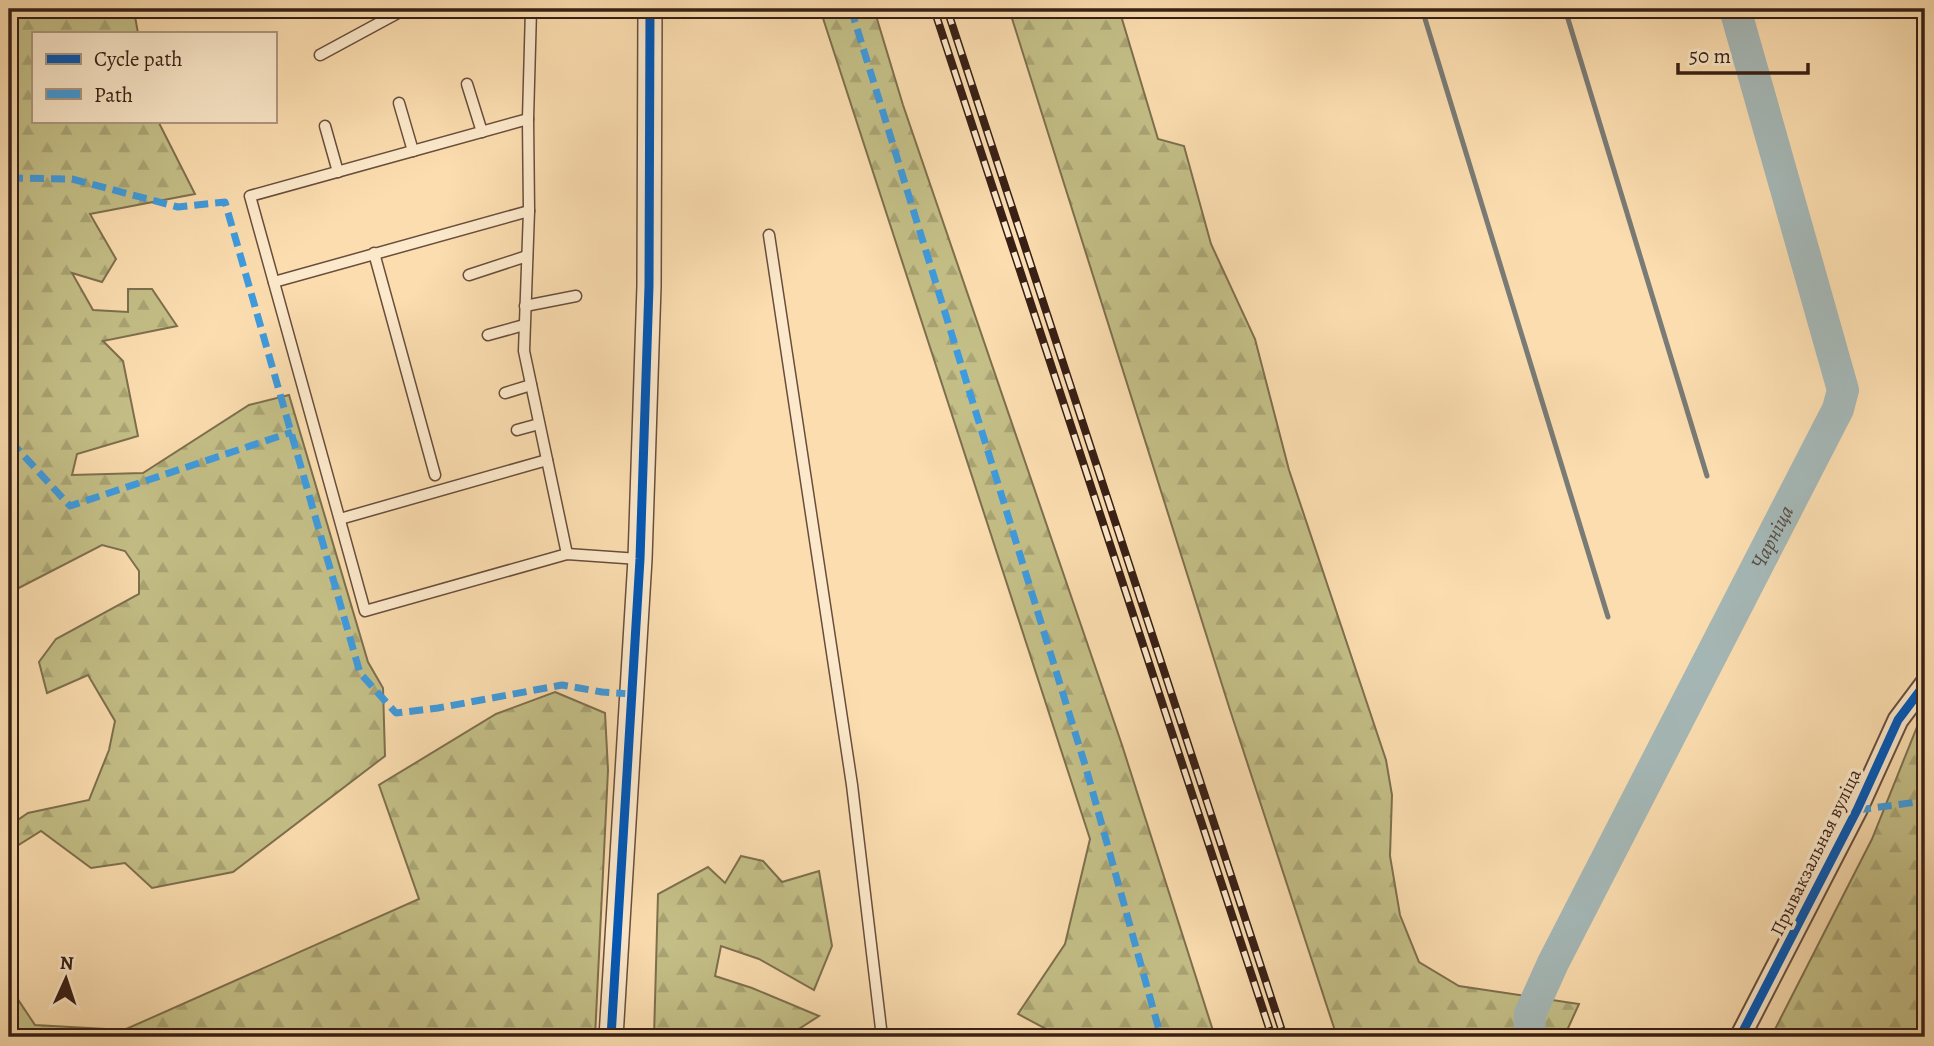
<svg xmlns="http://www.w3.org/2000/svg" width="1934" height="1046" viewBox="0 0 1934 1046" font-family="Alegreya,serif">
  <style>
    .forest { fill: url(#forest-firs); stroke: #7e6f4e; stroke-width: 2 }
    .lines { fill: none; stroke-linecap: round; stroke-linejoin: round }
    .stream { stroke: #797b76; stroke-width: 5 }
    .river { stroke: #a5b8b7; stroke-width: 32 }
    .service-casing { stroke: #694e3c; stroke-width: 13 }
    .minor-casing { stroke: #694e3c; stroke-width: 23 }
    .tertiary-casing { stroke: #694e3c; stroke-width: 26 }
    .service { stroke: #fce9cb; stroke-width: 10 }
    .minor { stroke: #fce9cb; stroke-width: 19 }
    .tertiary { stroke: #fce9cb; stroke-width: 23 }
    .rail-casing { stroke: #381f15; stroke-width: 8 }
    .rail { stroke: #fce9cb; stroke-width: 5; stroke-dasharray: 16; stroke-linecap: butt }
    .quiet { stroke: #3e9bdf; stroke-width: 7; stroke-dasharray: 14 7; stroke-linecap: butt }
    .cycleway-casing { stroke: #fce9cb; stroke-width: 13 }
    .cycleway { stroke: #0057b8; stroke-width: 9 }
    .labels { text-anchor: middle; stroke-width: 7; stroke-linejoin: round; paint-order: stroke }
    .street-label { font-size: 19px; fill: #381f15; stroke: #fce9cb }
    .water-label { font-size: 21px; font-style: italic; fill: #594d46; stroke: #fce9cb }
  </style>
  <defs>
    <pattern id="forest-firs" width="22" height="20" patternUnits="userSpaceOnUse" patternTransform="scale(1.75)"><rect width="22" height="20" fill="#c4bf87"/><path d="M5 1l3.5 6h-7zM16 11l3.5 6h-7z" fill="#a9a474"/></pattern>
  </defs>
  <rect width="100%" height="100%" fill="#fbddaf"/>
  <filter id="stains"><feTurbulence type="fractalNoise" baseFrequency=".00286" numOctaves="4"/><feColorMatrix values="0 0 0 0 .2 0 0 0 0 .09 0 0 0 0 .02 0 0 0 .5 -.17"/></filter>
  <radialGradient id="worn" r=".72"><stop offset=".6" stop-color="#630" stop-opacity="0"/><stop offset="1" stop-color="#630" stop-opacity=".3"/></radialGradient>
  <g class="forest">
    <polygon points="9,9 136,9 134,11 138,33 33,33 33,121 158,121 195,194 90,214 116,259 102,282 72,273 93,310 128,312 128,289 152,289 177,326 103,341 123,361 138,436 77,454 72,475 143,473 249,405 289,395 368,662 383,688 385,756 233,872 152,888 125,863 91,868 41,831 9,851 9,826 28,813 89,800 109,750 115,721 88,675 47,693 39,662 56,639 139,594 139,571 125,551 102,545 9,593"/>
    <polygon points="820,9 874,9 903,105 1122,745 1215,1037 1061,1037 1018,1014 1065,944 1090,839"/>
    <polygon points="1009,9 1119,9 1158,139 1184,146 1211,244 1255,339 1289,470 1386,760 1392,795 1390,856 1400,915 1419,962 1459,986 1579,1004 1564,1037 1337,1037 1230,710"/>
    <polygon points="555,692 605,713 608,770 595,1037 9,1037 9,986 35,1025 124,1030 419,899 379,785 496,714"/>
    <polygon points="1925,707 1925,1037 1771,1037 1872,839"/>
    <polygon points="741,856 763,861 782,882 819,871 832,946 814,990 759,959 721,946 715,976 752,988 819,1016 799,1029 802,1037 654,1037 658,894 708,867 725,883"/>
  </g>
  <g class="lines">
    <g class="stream">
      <polyline points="1422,9 1608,617"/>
      <polyline points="1565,9 1707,476"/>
    </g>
    <path class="river" id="s1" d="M 1529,1037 L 1530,1014 L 1553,963 L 1838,409 L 1843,390 L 1735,9"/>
    <defs>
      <g id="service">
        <polyline points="531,9 528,119 529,211 524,351 567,554"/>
        <polyline points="320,55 405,9"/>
        <polyline points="467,84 482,132"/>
        <polyline points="399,103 413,151"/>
        <polyline points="528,119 250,196 365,611 567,554 639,559"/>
        <polyline points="325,126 338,172"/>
        <polyline points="769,235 852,785 882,1037"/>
        <polyline points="374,253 435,475"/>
        <polyline points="469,275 527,256"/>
        <polyline points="274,282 529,211"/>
        <polyline points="525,306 576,296"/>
        <polyline points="488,335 524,325"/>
        <polyline points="505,393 531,385"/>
        <polyline points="517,430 539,424"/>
        <polyline points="340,519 547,460"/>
      </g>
      <polyline id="minor" points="1740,1037 1857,810 1898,720 1925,684"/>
      <polyline id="tertiary" points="611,1037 640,559 649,286 650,9"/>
    </defs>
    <use href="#service" class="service-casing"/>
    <use href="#minor" class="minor-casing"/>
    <use href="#tertiary" class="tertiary-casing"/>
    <use href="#service" class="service"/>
    <use href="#minor" class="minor"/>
    <use href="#tertiary" class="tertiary"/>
    <defs>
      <g id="rail">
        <polyline points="934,9 1272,1037"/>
        <polyline points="947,9 1284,1037"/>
      </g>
    </defs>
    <use href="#rail" class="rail-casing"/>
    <use href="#rail" class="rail"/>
    <g class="quiet">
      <polyline points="851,9 1086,768 1161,1037"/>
      <polyline points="9,178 72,179 178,207 225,202 360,673 396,713 438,708 562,685 602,692 632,694"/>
      <polyline points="9,443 15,446 70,506 292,432"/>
      <polyline points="1857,810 1925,801"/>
    </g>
    <defs>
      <g id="cycleway">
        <polyline points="611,1037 640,559 649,286 650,9"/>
        <polyline points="1740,1037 1857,810 1898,720 1925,684"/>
      </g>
    </defs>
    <use href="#cycleway" class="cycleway-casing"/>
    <use href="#cycleway" class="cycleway"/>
  </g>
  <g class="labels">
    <g class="street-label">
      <text transform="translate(1815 852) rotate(-64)" y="7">Прывакзальная вуліца</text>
    </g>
    <g class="water-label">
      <text dy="7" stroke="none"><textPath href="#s1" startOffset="558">Чарніца</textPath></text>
    </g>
  </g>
  <rect width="1934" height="1046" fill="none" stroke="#fbddaf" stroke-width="35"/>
  <rect x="10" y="10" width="1913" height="1025" fill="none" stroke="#381f15" stroke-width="3.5"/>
  <rect x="18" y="18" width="1899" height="1011" fill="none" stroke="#381f15" stroke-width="2"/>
  <rect x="32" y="32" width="245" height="91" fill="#fce9cb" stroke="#ae9882" stroke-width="2"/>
  <rect x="46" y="54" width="35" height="10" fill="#0057b8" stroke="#ae9882" stroke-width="2"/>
  <text x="94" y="66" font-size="21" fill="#381f15">Cycle path</text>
  <rect x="46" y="89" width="35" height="10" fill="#3e9bdf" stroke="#ae9882" stroke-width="2"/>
  <text x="94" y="102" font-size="21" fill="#381f15">Path</text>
  <g transform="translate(66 979) rotate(3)" stroke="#fce9cb" stroke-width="5" paint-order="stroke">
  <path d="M0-5L12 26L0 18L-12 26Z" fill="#381f15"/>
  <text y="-10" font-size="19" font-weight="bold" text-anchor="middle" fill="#381f15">N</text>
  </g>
  <path d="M1678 63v10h130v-10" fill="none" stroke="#381f15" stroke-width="3.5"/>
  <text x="1689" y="63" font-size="21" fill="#381f15" stroke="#fce9cb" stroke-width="5" paint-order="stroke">50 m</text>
  <rect width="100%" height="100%" filter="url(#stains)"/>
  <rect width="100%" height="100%" fill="url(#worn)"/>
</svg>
